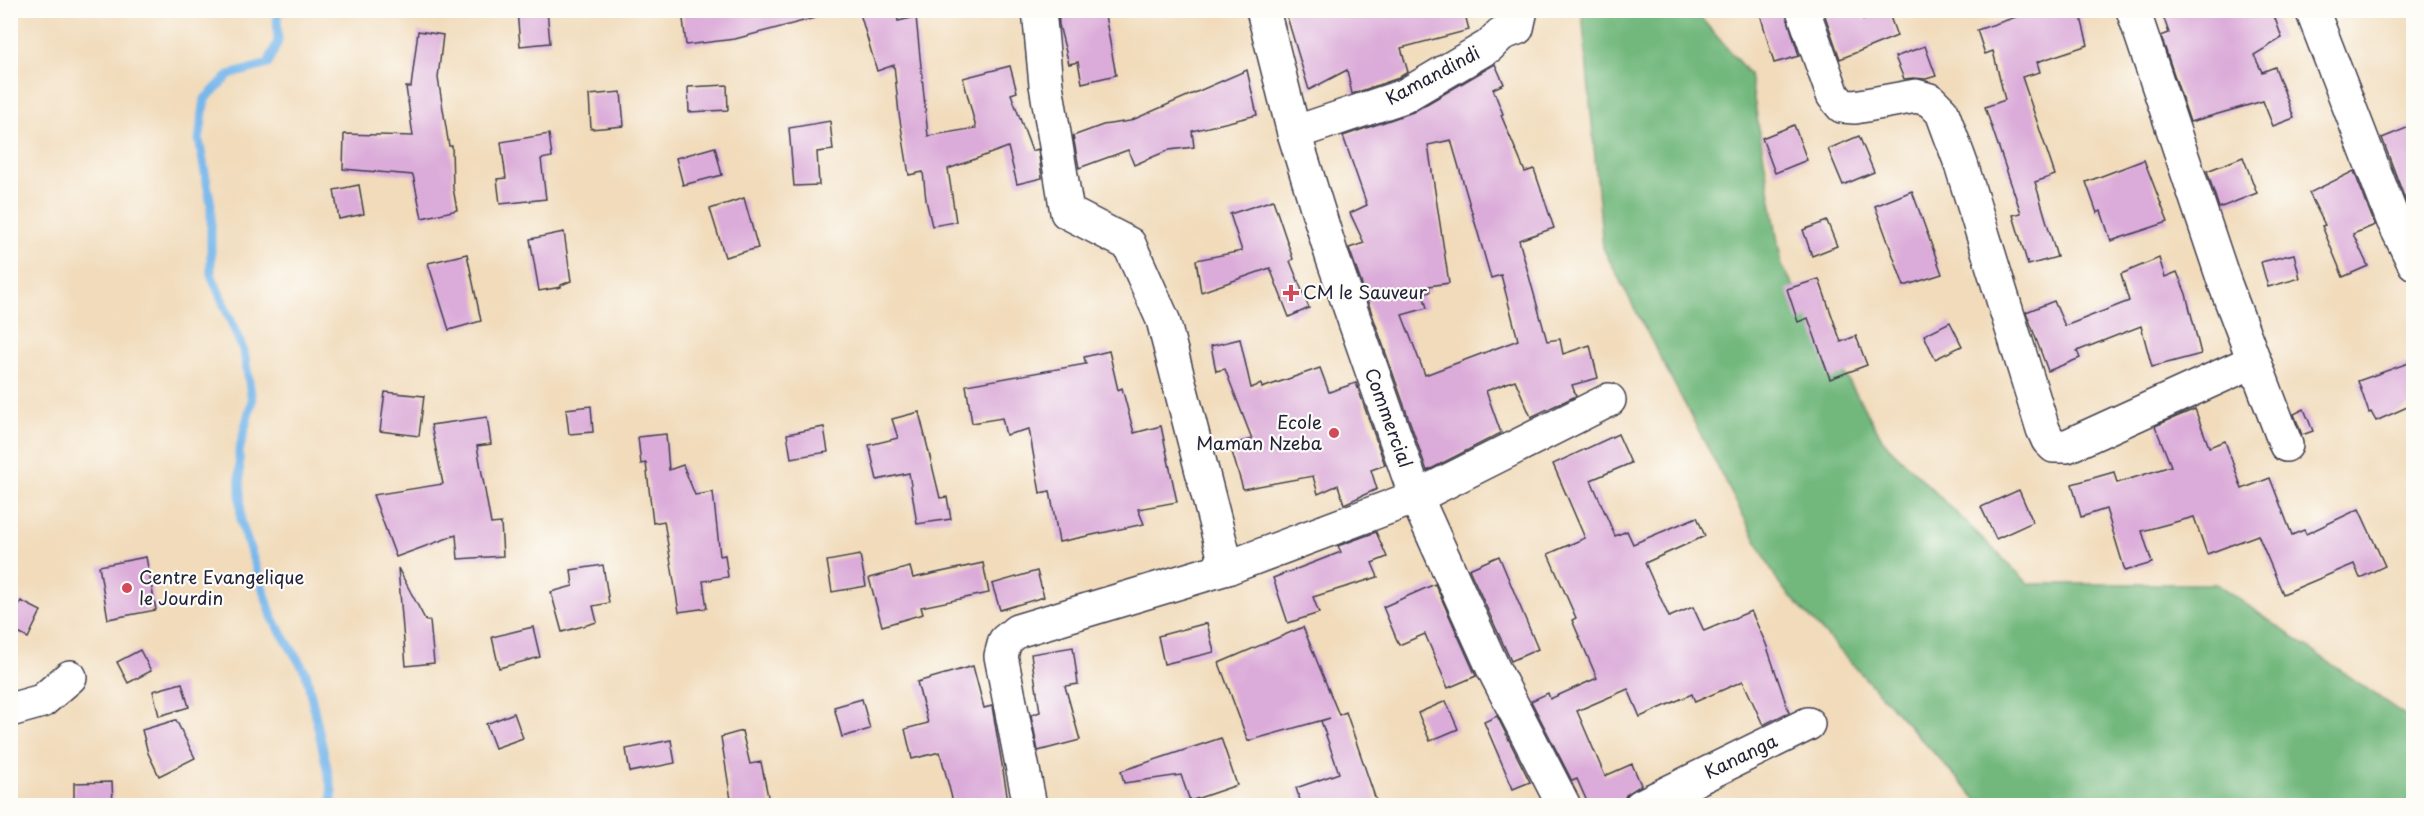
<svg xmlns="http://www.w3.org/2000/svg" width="2424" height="816" viewBox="0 0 2424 816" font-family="'Playpen Sans',sans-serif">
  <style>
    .forest { fill: #72b87d; stroke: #4a6d5c; stroke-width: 1.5 }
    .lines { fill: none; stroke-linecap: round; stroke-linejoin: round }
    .stream { stroke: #77b7eb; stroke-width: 9 }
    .building { fill: #dbacd9; fill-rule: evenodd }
    .minor-casing { stroke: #413e4e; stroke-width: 36 }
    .minor { stroke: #fff; stroke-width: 33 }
    .poi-dot { fill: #d1495b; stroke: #fdfcf7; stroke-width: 2 }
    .labels { text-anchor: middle; stroke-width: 4.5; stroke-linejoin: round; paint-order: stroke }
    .street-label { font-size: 18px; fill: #22223b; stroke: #fdfcf7 }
    .poi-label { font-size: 18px; fill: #22223b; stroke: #fdfcf7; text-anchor: start }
  </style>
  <rect width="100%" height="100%" fill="#fdfcf7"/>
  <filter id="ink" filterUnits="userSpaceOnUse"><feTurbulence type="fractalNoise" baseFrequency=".0167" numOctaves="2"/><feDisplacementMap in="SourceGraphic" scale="12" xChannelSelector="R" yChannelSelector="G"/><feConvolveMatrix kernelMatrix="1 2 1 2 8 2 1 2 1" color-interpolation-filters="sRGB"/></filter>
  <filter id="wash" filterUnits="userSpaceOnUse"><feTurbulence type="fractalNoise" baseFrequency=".008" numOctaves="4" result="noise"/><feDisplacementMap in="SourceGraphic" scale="24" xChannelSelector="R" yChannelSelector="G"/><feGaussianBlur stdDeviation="1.35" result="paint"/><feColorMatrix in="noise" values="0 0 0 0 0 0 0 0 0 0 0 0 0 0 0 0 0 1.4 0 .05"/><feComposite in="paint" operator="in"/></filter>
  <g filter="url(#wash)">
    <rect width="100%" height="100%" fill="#f1dbbb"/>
    <polygon class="forest" points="1582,11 1695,11 1750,75 1782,266 1884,442 2029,584 2217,584 2413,721 2413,805 1992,806 1978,801 1779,584 1603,248"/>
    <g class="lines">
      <polyline class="stream" points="277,10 278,41 268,64 229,75 205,99 199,140 211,205 211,274 244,352 252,400 239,452 241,522 273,619 306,673 332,791 332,806"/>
    </g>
    <g id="blocks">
      <g class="building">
        <polygon points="517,10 547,10 550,43 520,46"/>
        <polygon points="682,10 814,10 815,18 735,39 686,45"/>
        <polygon points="859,10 896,10 898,21 916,17 928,136 976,128 963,78 1010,66 1017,92 1011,94 1032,151 1038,149 1042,178 1017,184 1008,147 948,169 956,222 932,226 926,200 923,172 909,175 899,114 894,65 877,71"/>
        <polygon points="1058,10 1104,10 1116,75 1082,83 1078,62 1069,64 1059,25"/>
        <polygon points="1285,10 1464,10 1469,30 1401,48 1408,72 1396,79 1352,94 1347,70 1309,90"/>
        <polygon points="1759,10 1785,10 1799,56 1774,63"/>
        <polygon points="1823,10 1859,10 1863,20 1888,11 1897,36 1840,59"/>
        <polygon points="2037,10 2079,10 2088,45 2037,62 2040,72 2022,77 2055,175 2035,182 2057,257 2028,265 2013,215 2021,213 1985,107 2005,100 1993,51 1985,54 1977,30"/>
        <polygon points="2161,10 2272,10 2282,38 2254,55 2262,72 2275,67 2294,118 2273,126 2263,101 2190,122 2161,36 2169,33"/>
        <polygon points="418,31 443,35 438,78 449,146 452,146 453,188 457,210 422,218 413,175 343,169 344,134 413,136 406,87 411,87"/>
        <polygon points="1925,46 1936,76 1926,79 1913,78 1904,79 1895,57"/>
        <path d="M 1495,64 L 1504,84 L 1493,89 L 1503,114 L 1501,115 L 1525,172 L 1534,169 L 1554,228 L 1519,240 L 1547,341 L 1560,339 L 1563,354 L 1590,345 L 1598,378 L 1572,385 L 1576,396 L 1531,417 L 1515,380 L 1486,391 L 1501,433 L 1427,471 L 1349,248 L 1364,243 L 1350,213 L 1367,205 L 1343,136 L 1413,112 ZM 1451,140 L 1491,278 L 1501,275 L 1518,340 L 1425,375 L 1402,315 L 1427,308 L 1423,294 L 1430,292 L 1429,286 L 1449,283 L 1428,145 Z"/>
        <polygon points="1247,70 1257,115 1192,131 1194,147 1169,150 1134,165 1128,150 1079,168 1073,136 1103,125 1130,121"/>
        <polygon points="727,85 728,110 689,112 688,87"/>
        <polygon points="621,92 624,126 591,129 589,95"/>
        <polygon points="830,121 833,150 817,152 819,185 794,186 789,128"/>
        <polygon points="1794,125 1807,160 1775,173 1762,138"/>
        <polygon points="2414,125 2414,208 2409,210 2382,138"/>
        <polygon points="549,134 552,157 541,159 546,199 500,204 497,179 506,178 501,142"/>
        <polygon points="1859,136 1874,172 1843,185 1828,149"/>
        <polygon points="715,147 722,175 683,185 676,158"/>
        <polygon points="2243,157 2257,193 2219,208 2207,171"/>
        <polygon points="2144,160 2168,222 2111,241 2101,211 2097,213 2086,182"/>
        <polygon points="2354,171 2375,225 2353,234 2368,266 2343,277 2322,226 2325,225 2309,193"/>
        <polygon points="359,185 364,214 339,219 334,190"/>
        <polygon points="1912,191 1942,274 1904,286 1875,206"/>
        <polygon points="744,198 758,248 725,257 710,209"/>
        <polygon points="1273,200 1293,259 1290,261 1309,308 1289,317 1270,268 1201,292 1196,260 1242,251 1230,214"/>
        <polygon points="1827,221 1837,246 1812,256 1803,230"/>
        <polygon points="564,232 571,281 561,285 561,287 539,291 530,239"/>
        <polygon points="467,254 481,321 449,330 428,263"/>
        <polygon points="2294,254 2300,278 2268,287 2261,262"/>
        <polygon points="2159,258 2165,277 2177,272 2186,294 2201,354 2152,367 2141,326 2077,351 2080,358 2048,371 2026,312 2054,301 2065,326 2129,301 2121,274"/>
        <polygon points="1819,279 1841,342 1856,336 1867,365 1830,379 1808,318 1798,322 1787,289"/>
        <polygon points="1950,322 1962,346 1935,359 1924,335"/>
        <polygon points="1240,339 1251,388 1261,384 1262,388 1320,368 1329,392 1356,383 1385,465 1371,470 1377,489 1344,504 1338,485 1318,494 1313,476 1243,489 1230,445 1252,439 1225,369 1216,371 1211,346"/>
        <polygon points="1109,351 1118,390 1122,388 1134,433 1161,426 1177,502 1138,509 1144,524 1059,542 1050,491 1040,493 1029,429 1006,435 1002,418 972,423 966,385 1086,364 1084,357"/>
        <polygon points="2414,361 2414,404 2376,421 2371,412 2369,413 2358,381"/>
        <polygon points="385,392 424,396 419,436 380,431"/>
        <polygon points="591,406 593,432 569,434 566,409"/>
        <polygon points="2195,409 2209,447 2225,441 2242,489 2270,478 2292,535 2304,530 2306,534 2359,509 2385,566 2360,578 2354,564 2283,594 2258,535 2207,554 2194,517 2142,531 2152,563 2125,571 2106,509 2081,517 2072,484 2114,472 2117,483 2171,466 2155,426"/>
        <polygon points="2304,409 2313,431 2302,435 2294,414"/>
        <polygon points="919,412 940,498 947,497 951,519 917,524 909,473 877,480 869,445 898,438 892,419"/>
        <polygon points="487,417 491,444 477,446 491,524 501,523 503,556 458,559 456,535 396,557 373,495 443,484 431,425"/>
        <polygon points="824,427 828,452 791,458 787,434"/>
        <polygon points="666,434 669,470 683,465 695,495 713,492 720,556 725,555 728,577 703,581 707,608 679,612 664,521 653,523 646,463 641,464 638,437"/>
        <polygon points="1618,434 1631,463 1591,480 1615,536 1627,531 1633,544 1697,517 1705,536 1645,563 1669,617 1693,607 1704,631 1751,611 1766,644 1789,712 1763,725 1743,681 1695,702 1692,694 1640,717 1628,689 1577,711 1605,776 1632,764 1641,785 1626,795 1624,800 1612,806 1589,806 1577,779 1572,781 1531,701 1548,693 1550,699 1597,678 1572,620 1576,618 1548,554 1585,538 1553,464"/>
        <polygon points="2019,490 2033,522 1996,539 1981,507"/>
        <polygon points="1376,532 1387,557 1372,563 1378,577 1313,597 1319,613 1288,623 1273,578 1341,552 1338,546"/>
        <polygon points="860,555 866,586 832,592 827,561"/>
        <polygon points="1499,556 1538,649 1511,661 1469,569"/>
        <polygon points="146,557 156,610 108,619 99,566"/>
        <polygon points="983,563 989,593 921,607 923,614 882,626 869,578 910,567 913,578"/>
        <polygon points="603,565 609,603 593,606 597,622 562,632 551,592 573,586 571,570"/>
        <polygon points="398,568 426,621 430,621 434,663 406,666"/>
        <polygon points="1037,571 1044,597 1000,610 992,584"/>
        <polygon points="1435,584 1476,676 1448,688 1425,634 1399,645 1383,607"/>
        <polygon points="21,601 41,611 28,638 10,629 10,623"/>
        <polygon points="1207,623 1214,652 1164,664 1158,636"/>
        <polygon points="533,627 540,657 499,668 492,637"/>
        <polygon points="1303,627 1339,715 1346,712 1378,806 1302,806 1296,788 1339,773 1321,721 1330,718 1248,741 1219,663"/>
        <polygon points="1073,647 1078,684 1065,686 1080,740 1038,751 1031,715 1040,712 1031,654"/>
        <polygon points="140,650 151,671 128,683 117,662"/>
        <polygon points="973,666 984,708 992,706 1009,806 954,806 940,752 912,759 905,729 928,723 917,682"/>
        <polygon points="182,683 189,707 159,716 153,691"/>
        <polygon points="862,699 870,729 842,737 834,707"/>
        <polygon points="1446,701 1458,729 1430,741 1418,713"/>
        <polygon points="514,713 523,738 495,748 486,724"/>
        <polygon points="1497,716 1530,782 1513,789 1484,722"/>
        <polygon points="176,720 195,758 159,776 148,753 142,730"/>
        <polygon points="742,731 750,764 761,762 770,806 732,806 721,737"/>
        <polygon points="1221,738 1237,785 1190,801 1181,775 1124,783 1121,771"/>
        <polygon points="671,740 675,763 630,772 626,749"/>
        <polygon points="112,782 113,806 74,806 74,783"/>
      </g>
    </g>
  </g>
  <g filter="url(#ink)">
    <use href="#blocks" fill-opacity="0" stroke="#413e4e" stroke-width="1.5"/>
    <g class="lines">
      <defs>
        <g id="minor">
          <polyline points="1039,10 1046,85 1067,212 1129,244 1163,320 1227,568"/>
          <polyline points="1263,10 1294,133 1332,256 1416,497 1493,668 1564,806"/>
          <polyline points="1803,10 1833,95 1842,106 1855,107 1916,96 1930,100 1942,112 1961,164 2043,429 2048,440 2054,446 2067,446 2254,361"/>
          <polyline points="2133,10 2225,284 2286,445"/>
          <polyline points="2312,10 2393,220 2414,263"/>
          <polyline points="1294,133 1404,96 1489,46 1501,34 1517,28 1521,10"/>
          <polyline points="10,710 42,701 70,677"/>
          <polyline points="1030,806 1001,656 1005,641 1017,631 1227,568 1416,497 1609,400"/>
          <polyline points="1641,806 1808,724"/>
        </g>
      </defs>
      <use href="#minor" class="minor-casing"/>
      <use href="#minor" class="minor"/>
    </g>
  </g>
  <g class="poi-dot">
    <path d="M1288 284h6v6h6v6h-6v6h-6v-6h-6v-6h6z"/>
    <circle cx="1334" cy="433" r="6"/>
    <circle cx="127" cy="588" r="6"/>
  </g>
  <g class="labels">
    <g class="street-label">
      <text transform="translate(1433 76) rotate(-28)" y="6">Kamandindi</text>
      <text transform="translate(1388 418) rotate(70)" y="6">Commercial</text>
      <text transform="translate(1741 757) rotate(-26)" y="6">Kananga</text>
    </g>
    <g class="poi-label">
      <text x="1303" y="299">CM le Sauveur</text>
      <text x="1322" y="429" text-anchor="end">Ecole<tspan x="1322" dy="21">Maman Nzeba</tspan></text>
      <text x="139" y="584">Centre Evangelique<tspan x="139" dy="21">le Jourdin</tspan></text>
    </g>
  </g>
  <rect width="2424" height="816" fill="none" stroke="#fdfcf7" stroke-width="36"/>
</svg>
